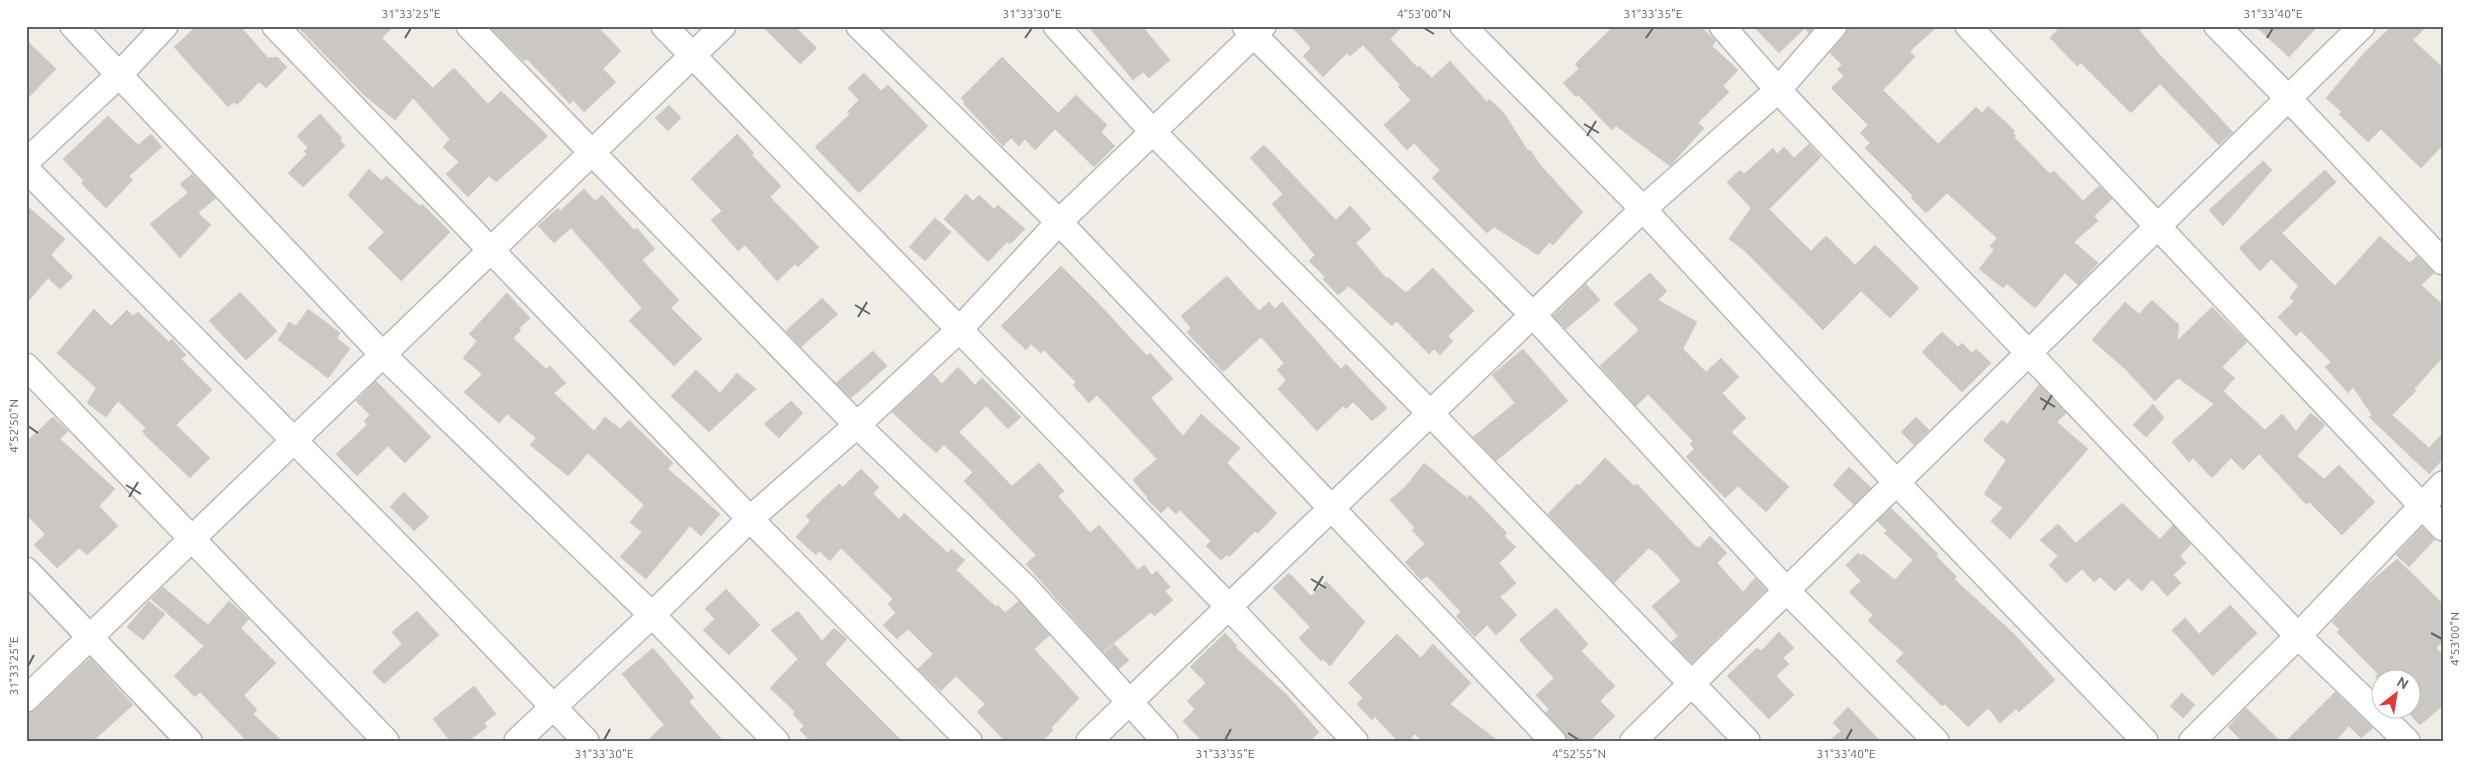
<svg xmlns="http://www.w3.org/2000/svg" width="2469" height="767" viewBox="0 0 2469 767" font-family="Ubuntu,sans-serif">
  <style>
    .building { fill: #cbc8c3; stroke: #d5cec5 }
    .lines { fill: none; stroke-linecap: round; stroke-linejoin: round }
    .street-casing { stroke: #b4b7bb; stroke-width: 28 }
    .street { stroke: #fff; stroke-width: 25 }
    .ticks { fill: none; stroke: #5e6367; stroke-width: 2 }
    .neatline { fill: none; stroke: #5e6367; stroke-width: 2 }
    .ticks-label { font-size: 12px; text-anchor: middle; fill: #5e6367 }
  </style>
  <rect width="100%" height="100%" fill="#f0ede7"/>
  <g class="building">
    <polygon points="197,26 240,26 268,58 277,57 287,67 266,88 259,82 237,105 234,102 228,107 174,47"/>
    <polygon points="297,26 394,26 382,38 433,88 454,68 488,104 501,91 548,136 496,182 489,176 468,197 446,174 459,162 443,147 450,139 413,98 395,120 364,95"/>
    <polygon points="489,26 597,26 621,51 603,69 616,82 584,112 573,100 570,104 527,59 524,61"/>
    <polygon points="762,26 794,26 817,48 800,64"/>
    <polygon points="1088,26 1142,26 1170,60 1149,78 1143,72 1133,80"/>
    <polygon points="1291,26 1403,26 1390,39 1417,67 1419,66 1432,78 1450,61 1487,102 1489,99 1504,113 1528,151 1530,150 1541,166 1583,212 1553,245 1550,242 1538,255 1494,227 1487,233 1432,178 1440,170 1414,143 1407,150 1384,125 1411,100 1398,87 1400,85 1363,45 1350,56 1347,53 1323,77 1303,56 1311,48"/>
    <polygon points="1614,26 1700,26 1716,41 1712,46 1738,70 1723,86 1729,92 1698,123 1704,128 1670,166 1616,126 1612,130 1578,95 1576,97 1563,83 1579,69 1575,64"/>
    <polygon points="1753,26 1815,26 1809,33 1805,28 1779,53"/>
    <polygon points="1848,26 1938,26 1910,51 1915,57 1883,90 1938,144 1976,107 1982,113 1988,106 2015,131 2013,133 2016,136 2014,137 2050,174 2054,171 2083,201 2099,186 2112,199 2094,216 2098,221 2074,242 2098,263 2078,285 2065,273 2035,308 2007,284 2003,288 1979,269 1994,250 1990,246 1997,238 1947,193 1926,213 1911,198 1913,196 1865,148 1870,143 1860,133 1868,125 1831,88 1844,76 1837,69 1842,65 1830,53 1845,35"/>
    <polygon points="2061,26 2136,26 2160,55 2233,132 2219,145 2160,84 2131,113 2081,63 2077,66 2050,38"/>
    <polygon points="2255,26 2318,26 2289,57"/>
    <polygon points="2392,26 2427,26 2413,40 2443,68 2443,145 2421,168 2381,129 2368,142 2339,114 2342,112 2326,98 2365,52"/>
    <polygon points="26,40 56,69 26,100"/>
    <polygon points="1002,57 1058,113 1076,95 1107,125 1101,132 1115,146 1094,167 1055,129 1035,150 1025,139 1019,146 1011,138 1003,146 963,103 965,102 961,98"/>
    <polygon points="864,73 881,91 888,85 928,126 859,193 815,147 850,114 847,112 859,100 848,88"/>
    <polygon points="669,105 681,118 668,131 655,118"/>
    <polygon points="320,114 342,138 340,140 345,146 303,187 288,173 307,154 304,151 308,148 297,136"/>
    <polygon points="108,116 138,145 151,134 162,147 129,176 133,180 106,208 81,183 84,181 63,159"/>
    <polygon points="737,134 754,153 752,155 781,186 770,197 819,247 798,267 795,264 777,281 745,245 738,251 711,220 722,211 691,179"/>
    <polygon points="1809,144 1821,157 1769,209 1811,251 1826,236 1855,265 1875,245 1919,288 1890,318 1861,291 1823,330 1744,250 1729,239 1751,208 1727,182 1740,170 1744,174 1773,148 1777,154 1784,147 1794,158"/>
    <polygon points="1264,145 1336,220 1350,206 1371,229 1356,243 1387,279 1388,277 1406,293 1433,268 1474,311 1448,336 1453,341 1440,355 1434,349 1429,354 1396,321 1392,326 1349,286 1338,295 1323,279 1325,277 1309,261 1315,255 1272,204 1283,194 1250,158"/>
    <polygon points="2263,161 2272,170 2223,226 2209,210"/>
    <polygon points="369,169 382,181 386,176 420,206 422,204 450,232 401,281 368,248 384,232 348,195"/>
    <polygon points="2325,170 2336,182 2282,233 2335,286 2380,236 2410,263 2417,256 2434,273 2421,285 2443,305 2443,357 2414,389 2416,391 2392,415 2429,448 2443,433 2443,459 2429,474 2369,417 2372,415 2353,387 2348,393 2325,367 2331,362 2301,331 2296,336 2278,317 2294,301 2290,298 2298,286 2271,259 2260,271 2239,248"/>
    <polygon points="192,174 216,198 198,213 211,225 180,258 150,224 188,193 180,184"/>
    <polygon points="584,189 595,201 602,195 634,230 637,228 655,249 642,260 679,300 671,308 702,339 674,366 629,321 642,308 571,228 554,243 538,226 558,208 560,211"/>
    <polygon points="966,194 973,201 979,195 994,209 998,205 1025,229 1010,244 1007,242 988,262 944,219"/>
    <polygon points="26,205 65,239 51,255 73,277 60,289 48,278 26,304"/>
    <polygon points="935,218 951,232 925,261 909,247"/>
    <polygon points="1061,266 1098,303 1147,356 1150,353 1173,379 1151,398 1183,436 1201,414 1240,448 1227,463 1277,513 1258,533 1255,531 1229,557 1227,555 1221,560 1206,546 1211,541 1180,510 1176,514 1168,506 1161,513 1147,499 1148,498 1133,480 1157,459 1097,395 1089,403 1073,385 1076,382 1044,350 1041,353 1031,344 1026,350 1001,326"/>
    <polygon points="1650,273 1667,291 1658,300 1697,322 1683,349 1706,372 1721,358 1739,377 1722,393 1746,418 1731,432 1789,487 1766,512 1738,486 1725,498 1686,457 1694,449 1690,444 1693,441 1648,394 1636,406 1600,366 1639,330 1614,304"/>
    <polygon points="1227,276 1259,311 1269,302 1275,309 1282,302 1341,369 1346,364 1387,408 1372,421 1353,402 1346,409 1343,406 1317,431 1278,389 1286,380 1277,370 1284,363 1261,337 1223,372 1187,332 1191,328 1181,316"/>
    <polygon points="1586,284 1600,300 1566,329 1553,316"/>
    <polygon points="240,292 277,331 246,360 209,321"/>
    <polygon points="507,293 530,318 519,328 521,330 513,338 546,369 550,366 566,383 554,393 594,431 605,417 620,429 629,420 673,463 668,469 720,514 701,536 690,526 646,579 620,557 642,532 630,522 644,505 588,453 568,476 530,445 536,438 507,414 499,423 464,392 482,374 463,358 477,341 469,334"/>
    <polygon points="822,298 838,314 801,347 786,331"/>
    <polygon points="2152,300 2179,325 2177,341 2212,307 2247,342 2222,367 2235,378 2223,391 2265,430 2282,414 2296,431 2311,413 2325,425 2297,456 2324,479 2339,465 2375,502 2342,535 2309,502 2306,504 2259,454 2243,470 2231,458 2212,478 2193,458 2189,462 2172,442 2214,404 2178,378 2155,401 2124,368 2092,340 2125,302 2139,314"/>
    <polygon points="94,309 111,326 127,310 133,316 138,312 169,342 172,339 186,355 181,359 212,390 176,425 210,458 190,478 147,437 142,431 146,428 118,401 106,417 87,403 96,388 57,353"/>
    <polygon points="308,309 340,333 337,338 350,349 328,378 278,340 289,322 296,326"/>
    <polygon points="1942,332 1958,347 1962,343 1972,353 1976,349 1991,363 1962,392 1922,352"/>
    <polygon points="1523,349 1568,401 1496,461 1473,437 1515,403 1492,375"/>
    <polygon points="873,351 887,366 851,398 836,383"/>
    <polygon points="958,367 975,385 982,378 1021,417 1008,429 986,406 959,432 1012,486 1039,463 1064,491 1058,496 1090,533 1099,525 1138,570 1144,565 1152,575 1157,571 1170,587 1165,591 1173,600 1154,616 1151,612 1103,652 1026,564 1036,555 964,481 973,472 944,445 936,453 892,412 933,374 942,384"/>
    <polygon points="696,370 720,393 737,373 756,389 709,432 671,396"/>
    <polygon points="376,381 431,437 405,463 388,446 357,476 336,454 367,425 364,421 370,415 356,401"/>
    <polygon points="2039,385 2066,413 2057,422 2088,449 2010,539 1991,521 2003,508 1984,494 2006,460 1983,440 2002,420 2007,424"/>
    <polygon points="791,401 803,413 779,438 764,424"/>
    <polygon points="2153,404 2164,418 2146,437 2133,425"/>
    <polygon points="53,417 68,431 60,439 115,489 99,506 118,526 87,555 79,548 57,568 34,545 45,534 26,514 26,442"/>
    <polygon points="1916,417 1929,430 1914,445 1901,432"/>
    <polygon points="1605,458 1634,486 1637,484 1694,545 1699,548 1710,536 1727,553 1717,563 1743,592 1755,578 1766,590 1692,663 1671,642 1678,636 1652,606 1681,581 1657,554 1649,548 1614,583 1548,514 1577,484 1579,486"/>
    <polygon points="1424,463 1467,498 1470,495 1507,533 1504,536 1516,547 1499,563 1516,583 1500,597 1517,615 1496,635 1487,625 1475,637 1456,616 1461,612 1427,576 1421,580 1405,562 1425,544 1412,530 1415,528 1390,500 1406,486"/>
    <polygon points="1849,467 1871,488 1854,505 1833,485"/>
    <polygon points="861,469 879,487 873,494 899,519 904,513 948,553 951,549 965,560 956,570 996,607 998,605 1005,613 1019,601 1050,635 1034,649 1079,698 1051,728 1053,730 1043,741 1005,741 977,712 985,704 956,676 941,691 918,669 933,654 908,629 897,639 883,625 896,613 888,604 893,599 841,548 830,561 819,551 816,555 796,537 810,521 806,516 822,500 839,484 843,487"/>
    <polygon points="404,492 429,517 414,531 390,507"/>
    <polygon points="2122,503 2160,539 2173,525 2191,544 2180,556 2186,563 2173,575 2181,583 2167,596 2152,579 2142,591 2128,578 2115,591 2100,577 2094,582 2082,569 2066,583 2049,565 2058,556 2040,540 2058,524 2076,543"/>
    <polygon points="1891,508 1938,554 1936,556 1957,577 1954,579 2015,635 2055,680 2019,712 2016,709 2000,723 1988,708 1968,727 1945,704 1942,706 1896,661 1904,653 1868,621 1873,615 1849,592 1861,581 1846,565 1858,553 1861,556 1863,554 1895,580 1913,560 1884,533 1887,530 1877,521"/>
    <polygon points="2422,527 2435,539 2409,567 2396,555"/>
    <polygon points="2397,559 2443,604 2443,641 2436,648 2443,656 2443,705 2420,725 2406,710 2412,710 2412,680 2382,680 2382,683 2375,677 2378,674 2337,632 2340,630 2332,622 2365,587"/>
    <polygon points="1289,573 1311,596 1326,581 1365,622 1330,666 1323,659 1321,661 1299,638 1310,627 1273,588"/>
    <polygon points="163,587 208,625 229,601 249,619 241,628 276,663 244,695 257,710 253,714 282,741 247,741 200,692 195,697 174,676 204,646 151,599"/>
    <polygon points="726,589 760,625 729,655 703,630 715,619 705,609"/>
    <polygon points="149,601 165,614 143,640 127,627"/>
    <polygon points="2230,605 2257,633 2213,676 2172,630 2185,618 2199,634"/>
    <polygon points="1556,608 1588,644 1581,651 1615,686 1600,701 1615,716 1590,741 1567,741 1563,731 1546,713 1549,709 1536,695 1554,678 1519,640"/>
    <polygon points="417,611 439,635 384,684 372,672 402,644 392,632"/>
    <polygon points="798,611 822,641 834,628 847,639 825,664 902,741 810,741 800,730 804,726 793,714 795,712 770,688 798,659 771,630"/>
    <polygon points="1779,632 1794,648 1783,658 1789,664 1776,676 1794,695 1769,719 1727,676 1757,648 1761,651"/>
    <polygon points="1225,633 1237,646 1235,647 1287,695 1319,732 1310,741 1202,741 1183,721 1195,709 1187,701 1206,683 1190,667"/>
    <polygon points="1397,634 1421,658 1433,644 1471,683 1450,704 1498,741 1422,741 1415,734 1408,741 1398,741 1375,717 1372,720 1357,704 1363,698 1348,683"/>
    <polygon points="1114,644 1129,660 1119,669 1104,653"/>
    <polygon points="653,648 694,697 689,702 723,741 647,741 664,725 622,674"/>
    <polygon points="90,658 133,705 93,741 26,741 26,713 36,709"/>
    <polygon points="474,686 496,714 484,723 487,727 468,741 450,741 433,719"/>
    <polygon points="2335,692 2373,728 2361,738 2349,726 2335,741 2286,741"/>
    <polygon points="2182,693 2195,705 2183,718 2170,706"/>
    <polygon points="1848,707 1880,741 1829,741 1841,731 1833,723"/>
    <polygon points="2246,708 2280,741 2242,741 2228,727"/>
  </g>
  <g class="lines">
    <defs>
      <g id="street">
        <polyline points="73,26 382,354 652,615 776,741"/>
        <polyline points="275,26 750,519 969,741"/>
        <polyline points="469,26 857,425 1025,587 1165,741"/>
        <polyline points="664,26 1229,607 1355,741"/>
        <polyline points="859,26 1059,222 1553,741"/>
        <polyline points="1056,26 1153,132 1429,412 1747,741"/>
        <polyline points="1245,26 1533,315 1786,590 1936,741"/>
        <polyline points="1463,26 1643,209 1896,482 2145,741"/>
        <polyline points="1722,26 1778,90 2298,636 2407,741"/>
        <polyline points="1968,26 2443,528"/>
        <polyline points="2217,26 2288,98 2443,262"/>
        <polyline points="26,162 119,75 165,26"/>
        <polyline points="26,169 426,574 586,741"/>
        <polyline points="26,366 386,741"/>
        <polyline points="26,570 189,741"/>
        <polyline points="26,699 723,26"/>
        <polyline points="517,741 652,615 750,519 857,425 959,330 1059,222 1263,26"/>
        <polyline points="1089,741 1643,209 1778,90 1834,26"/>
        <polyline points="1633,741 2362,26"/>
        <polyline points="2192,741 2298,636 2443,484"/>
      </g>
    </defs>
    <use href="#street" class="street-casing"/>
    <use href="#street" class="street"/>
  </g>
  <path class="ticks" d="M 1424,28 L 1434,34M 405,38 L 411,28M 1025,38 L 1032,28M 1646,38 L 1653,28M 2267,38 L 2273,28M 1584,124 L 1599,133M 1587,136 L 1596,121M 855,305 L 870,314M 858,317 L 867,302M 2040,398 L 2055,407M 2043,410 L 2052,395M 28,426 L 38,433M 126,485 L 141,494M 129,497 L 138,482M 1311,579 L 1326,588M 1314,591 L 1323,576M 2431,633 L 2442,639M 28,666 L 34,655M 1568,733 L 1579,740M 604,740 L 610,729M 1225,740 L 1231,729M 1846,740 L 1852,729"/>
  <rect width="2469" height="767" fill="none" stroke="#ffffff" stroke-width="55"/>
  <g transform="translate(2396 694) rotate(31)"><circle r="24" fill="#ffffff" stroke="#bfc1c2"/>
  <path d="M0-4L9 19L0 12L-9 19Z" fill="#e73539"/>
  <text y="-8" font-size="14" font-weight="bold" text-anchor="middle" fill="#5e6367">N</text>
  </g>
  <rect x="28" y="28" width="2414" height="712" class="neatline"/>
  <g class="ticks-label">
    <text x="411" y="18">31°33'25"E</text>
    <text x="1032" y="18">31°33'30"E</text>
    <text x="1424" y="18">4°53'00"N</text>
    <text x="1653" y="18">31°33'35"E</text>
    <text x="2273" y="18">31°33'40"E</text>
    <text transform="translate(14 426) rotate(-90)" y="4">4°52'50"N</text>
    <text transform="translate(2455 639) rotate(-90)" y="4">4°53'00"N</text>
    <text transform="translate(14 666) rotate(-90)" y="4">31°33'25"E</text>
    <text x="604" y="758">31°33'30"E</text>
    <text x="1225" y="758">31°33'35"E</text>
    <text x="1579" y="758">4°52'55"N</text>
    <text x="1846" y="758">31°33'40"E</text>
  </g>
</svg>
